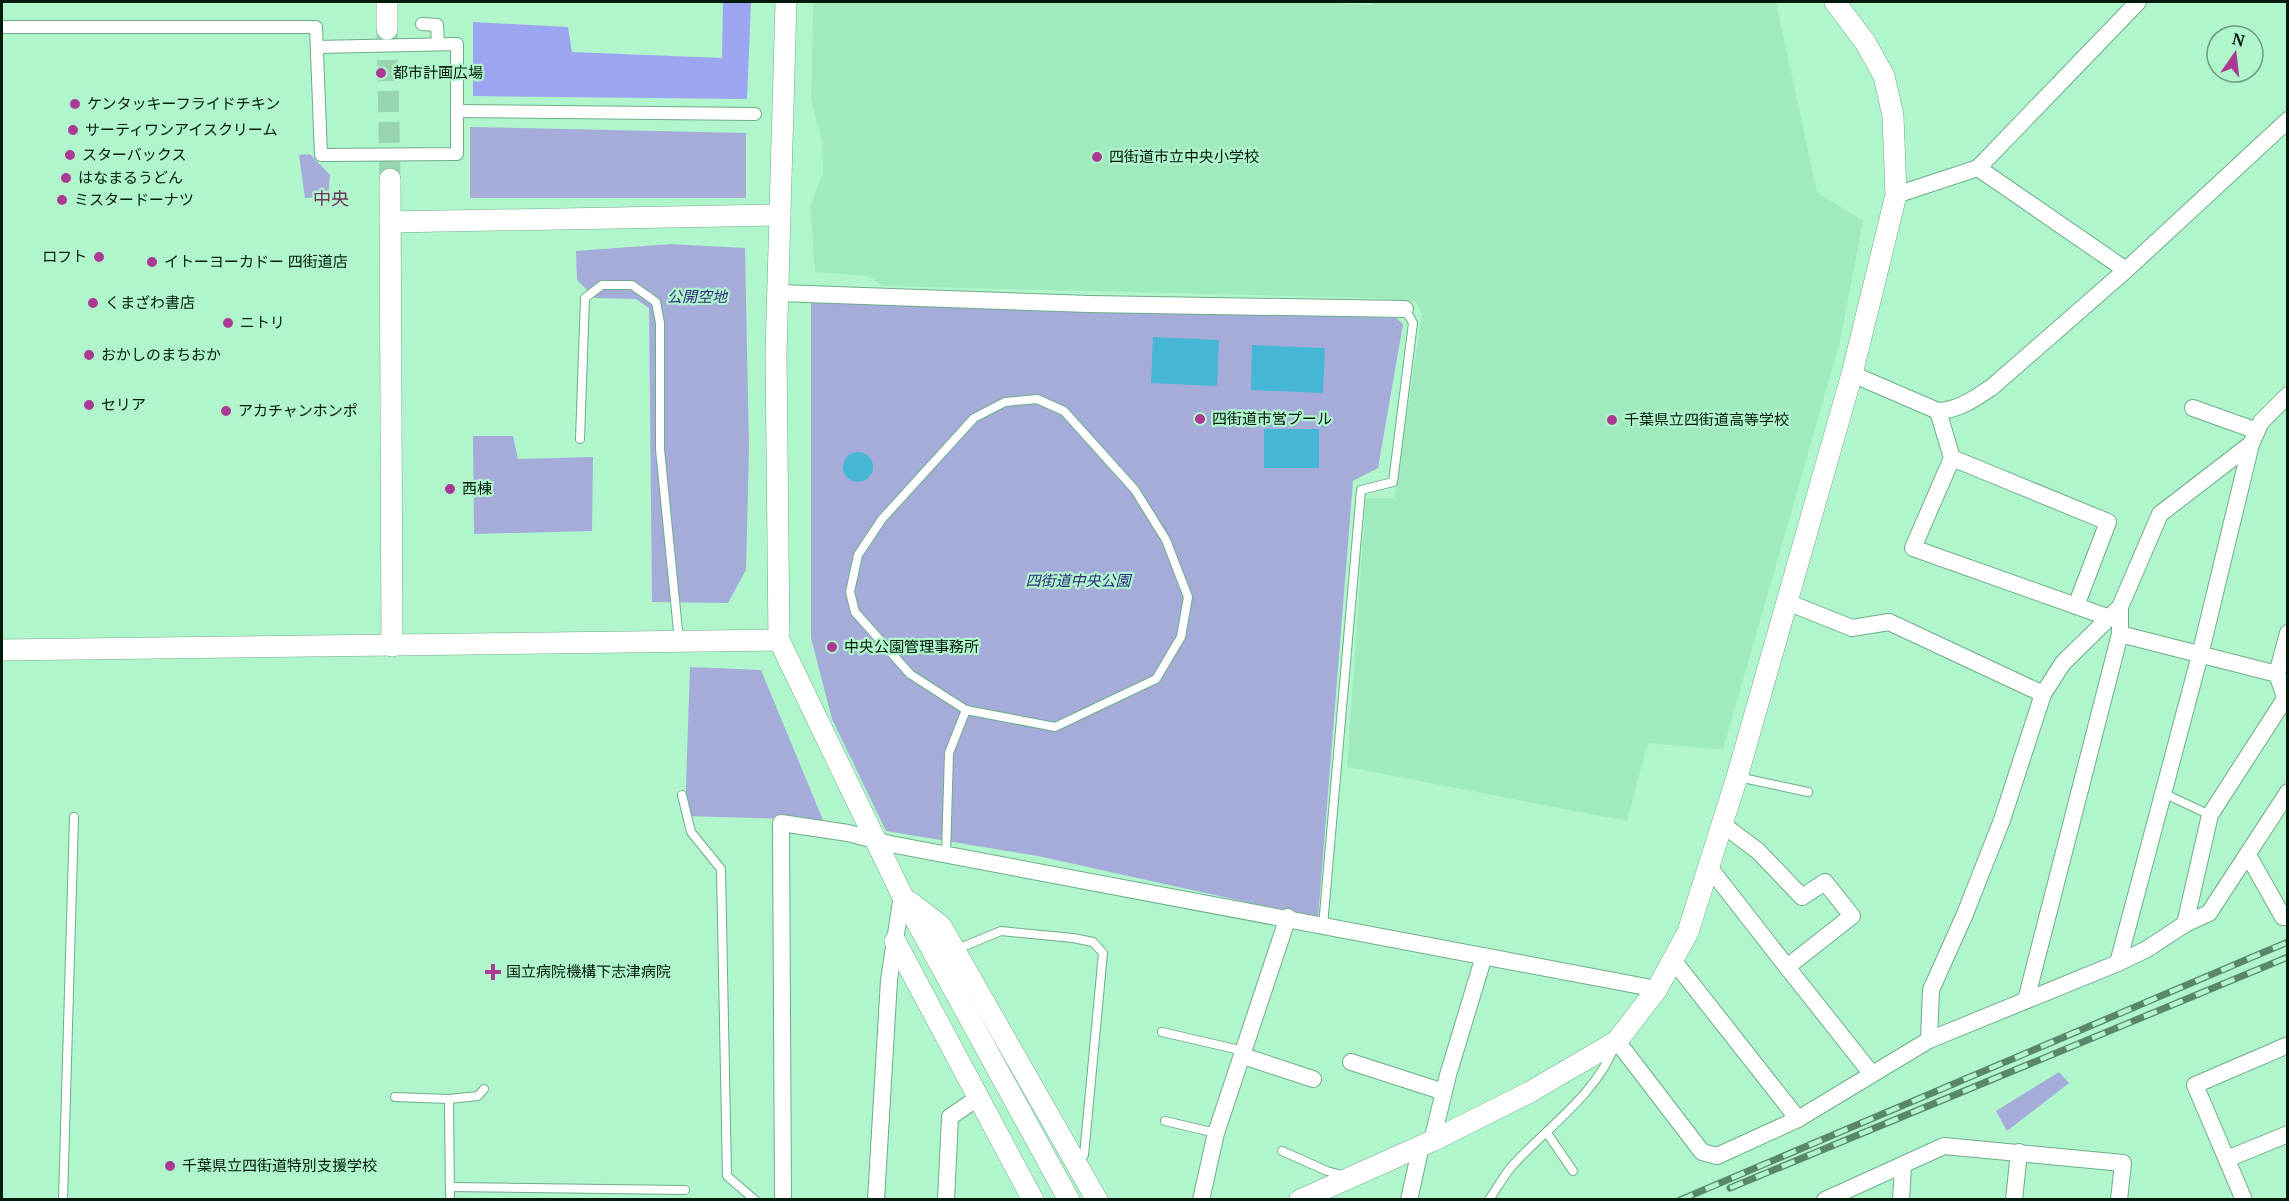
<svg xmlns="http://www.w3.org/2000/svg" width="2289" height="1201" viewBox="0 0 2289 1201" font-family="'PT Serif','Noto Sans JP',serif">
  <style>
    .built { fill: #a0ebbe }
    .green { fill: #a5acda }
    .forest { fill: #9ca6f0 }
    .water { fill: #45b6d3 }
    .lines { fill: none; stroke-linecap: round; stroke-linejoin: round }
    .tertiary-tunnel { stroke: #97d4b0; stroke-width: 21; stroke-dasharray: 21 10; stroke-linecap: butt }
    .service-casing { stroke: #6cae88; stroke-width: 10 }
    .pedestrian-casing { stroke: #6cae88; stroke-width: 14 }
    .minor-casing { stroke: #6cae88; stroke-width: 18 }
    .tertiary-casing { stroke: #6cae88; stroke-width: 22 }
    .service { stroke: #fff; stroke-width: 8 }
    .pedestrian { stroke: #fff; stroke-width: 12 }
    .minor { stroke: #fff; stroke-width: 16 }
    .tertiary { stroke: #fff; stroke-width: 21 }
    .rail-casing { stroke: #59876c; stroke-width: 7 }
    .rail { stroke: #b1f5cd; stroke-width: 4.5; stroke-dasharray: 14; stroke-linecap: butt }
    .poi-dot { fill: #ac3993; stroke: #b1f5cd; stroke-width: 2 }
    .labels { text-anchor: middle; stroke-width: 4.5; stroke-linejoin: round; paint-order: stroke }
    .poi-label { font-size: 15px; fill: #011a0c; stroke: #b1f5cd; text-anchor: start }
    .park-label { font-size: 15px; font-style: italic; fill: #2e2b80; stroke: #b1f5cd }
    .quarter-label { font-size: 18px; fill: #6e3560; stroke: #b1f5cd }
  </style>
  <rect width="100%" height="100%" fill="#b1f5cd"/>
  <polygon class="built" points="813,2 1314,2 1372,5 1372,2 1776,2 1817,192 1863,221 1840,342 1723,750 1648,743 1627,821 1347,767 1366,498 1394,498 1422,314 1416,302 1372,298 882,286 869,276 815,272 810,206 823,173 822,141 811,100"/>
  <g class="green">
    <polygon points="470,127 746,133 746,198 470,198"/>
    <polygon points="310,154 330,175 328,197 305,198 299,155"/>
    <polygon points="671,244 745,248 749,447 746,570 728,603 652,602 649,308 636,299 595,298 577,280 576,251"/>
    <polygon points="811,301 1396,318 1403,324 1378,468 1353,481 1318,918 1038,856 886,831 832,719 811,638"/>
    <polygon points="473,436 513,436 518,459 593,457 592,531 474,534"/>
    <polygon points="690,667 761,670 823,820 685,816"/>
    <polygon points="2059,1072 2069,1083 2007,1131 1996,1111"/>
  </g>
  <polygon class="forest" points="723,2 751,2 747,99 473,96 473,22 568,27 572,52 722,58"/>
  <g class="water">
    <polygon points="1153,337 1219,340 1217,386 1151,383"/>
    <polygon points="1252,345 1325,348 1323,393 1251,390"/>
    <rect x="1264" y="429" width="55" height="39"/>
    <circle cx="858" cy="467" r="15"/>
  </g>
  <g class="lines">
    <polyline class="tertiary-tunnel" points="387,29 390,179"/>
    <defs>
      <g id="service">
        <polygon points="1037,399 1064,411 1135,490 1166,540 1188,597 1181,637 1156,679 1055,727 966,710 910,674 855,612 850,592 858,555 882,519 974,418 1005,402"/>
        <polyline points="580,439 585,298 602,285 632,285 656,302 660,323 660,449 679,641"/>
        <polyline points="1738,777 1808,792"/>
        <polyline points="2163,793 2210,815"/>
        <polyline points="682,795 691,832 721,869 727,1176 755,1200"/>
        <polyline points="946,854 949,753 966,710"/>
        <polyline points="1323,926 1361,490 1393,482 1413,323 1405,309"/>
        <polyline points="955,950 1001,931 1073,938 1093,942 1103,953 1084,1155 1078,1163"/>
        <polyline points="1162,1032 1244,1051"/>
        <polyline points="395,1097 449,1099 478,1096 484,1089"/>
        <polyline points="449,1099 450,1200"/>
        <polyline points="1165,1121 1216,1133"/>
        <polyline points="1547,1133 1573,1171"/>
        <polyline points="1282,1151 1327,1171 1345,1176"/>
        <polyline points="450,1187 685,1190"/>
        <polyline points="63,1200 74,817"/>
        <path d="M 1489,1200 C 1497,1188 1504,1175 1513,1165 C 1546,1129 1597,1093 1614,1047"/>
      </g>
      <g id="pedestrian">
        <polyline points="422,24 437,25 438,44"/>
        <polyline points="2,27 316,27 321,155 457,154 457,44 317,47"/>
        <polyline points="457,111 755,114"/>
      </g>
      <g id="minor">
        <polyline points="1978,168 2126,270"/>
        <polyline points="1896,195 1978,168 2138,2"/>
        <polyline points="779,293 1089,304 1405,309"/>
        <path d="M 1852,374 L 1938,411 C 1959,410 1974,399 1992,387 L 2126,270 L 2288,120"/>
        <polyline points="2193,408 2257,431"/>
        <polyline points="1938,411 1952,458 1913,548 2110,618"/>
        <polyline points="1952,458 2108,522 2076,606"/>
        <polyline points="1787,602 1852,628 1889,622 2043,694"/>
        <polyline points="2120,634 2277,674 2285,697"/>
        <polyline points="2277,674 2288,633"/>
        <polyline points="2248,855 2283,917 2288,917"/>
        <polyline points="1709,867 1787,967 1852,916 1825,882 1802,897 1758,851 1722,824"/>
        <polyline points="2185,924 2210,815 2288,694"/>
        <polyline points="1673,960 1798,1119"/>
        <polyline points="2118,963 2200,655 2251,444 2261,422 2288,395"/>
        <polyline points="1787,967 1871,1073"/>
        <polyline points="2026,1000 2120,634 2120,607"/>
        <polyline points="1929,1040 1931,990 1965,914 2002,820 2043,694 2063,663 2120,607 2160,514 2251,444"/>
        <polyline points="1617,1041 1702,1152 1717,1156 1798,1119 1929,1040 2118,963 2147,949 2185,924 2209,913 2288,792"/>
        <polyline points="1243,1056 1313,1079"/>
        <polyline points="1351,1062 1444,1092"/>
        <polyline points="1432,1141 1448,1075 1484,956"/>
        <polyline points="2227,1159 2288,1134"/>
        <polyline points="783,1200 781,823 848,833 890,844 1657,989"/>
        <polyline points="876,1200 889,980 902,895"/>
        <polyline points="946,1200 950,1117 979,1097"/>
        <polyline points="1201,1200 1216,1133 1288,917"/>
        <polyline points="1409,1200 1421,1146"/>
        <polyline points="1825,1200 1944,1146 2123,1163 2119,1200"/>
        <polyline points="1901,1200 1903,1166"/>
        <polyline points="2014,1200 2019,1152"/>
        <polyline points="2244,1200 2195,1085 2288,1045"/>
      </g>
      <g id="tertiary">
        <polyline points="387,2 387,29"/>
        <polyline points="786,2 776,354 779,640 902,895 1069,1200"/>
        <polyline points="390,179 392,646"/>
        <polyline points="390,222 780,215"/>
        <polyline points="2,650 779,640"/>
        <polyline points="910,902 941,926 1097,1200"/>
        <polyline points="895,941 1033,1200"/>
        <polyline points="1300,1200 1432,1141 1530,1092 1617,1041 1657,989 1688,932 1737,777 1852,374 1896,195 1893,116 1884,76 1865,42 1835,2"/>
      </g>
    </defs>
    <use href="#service" class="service-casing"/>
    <use href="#pedestrian" class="pedestrian-casing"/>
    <use href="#minor" class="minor-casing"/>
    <use href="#tertiary" class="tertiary-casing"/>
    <use href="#service" class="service"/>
    <use href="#pedestrian" class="pedestrian"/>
    <use href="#minor" class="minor"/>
    <use href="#tertiary" class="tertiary"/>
    <defs>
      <g id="rail">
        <polyline points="1730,1188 2288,957"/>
        <polyline points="1680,1200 2288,942"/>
      </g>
    </defs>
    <use href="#rail" class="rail-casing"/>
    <use href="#rail" class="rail"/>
  </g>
  <g class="poi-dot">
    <circle cx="381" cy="73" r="6"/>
    <circle cx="75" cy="104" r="6"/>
    <circle cx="73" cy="130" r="6"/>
    <circle cx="70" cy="155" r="6"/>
    <circle cx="1097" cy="157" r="6"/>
    <circle cx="66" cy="178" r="6"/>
    <circle cx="62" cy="200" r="6"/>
    <circle cx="99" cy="257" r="6"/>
    <circle cx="152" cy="262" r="6"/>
    <circle cx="93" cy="303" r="6"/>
    <circle cx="228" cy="323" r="6"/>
    <circle cx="89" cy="355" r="6"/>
    <circle cx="89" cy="405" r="6"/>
    <circle cx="226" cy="411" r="6"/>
    <circle cx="1200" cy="419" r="6"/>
    <circle cx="1612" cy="420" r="6"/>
    <circle cx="450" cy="489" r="6"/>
    <circle cx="832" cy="647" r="6"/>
    <path d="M490 963h6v6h6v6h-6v6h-6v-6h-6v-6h6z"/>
    <circle cx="170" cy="1166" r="6"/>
  </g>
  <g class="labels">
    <g class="poi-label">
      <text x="393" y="78">都市計画広場</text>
      <text x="87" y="109">ケンタッキーフライドチキン</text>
      <text x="85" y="135">サーティワンアイスクリーム</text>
      <text x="82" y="160">スターバックス</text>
      <text x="1109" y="162">四街道市立中央小学校</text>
      <text x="78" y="183">はなまるうどん</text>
      <text x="74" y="205">ミスタードーナツ</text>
      <text x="87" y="262" text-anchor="end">ロフト</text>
      <text x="164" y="267">イトーヨーカドー 四街道店</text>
      <text x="105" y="308">くまざわ書店</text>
      <text x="240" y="328">ニトリ</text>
      <text x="101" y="360">おかしのまちおか</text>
      <text x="101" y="410">セリア</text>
      <text x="238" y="416">アカチャンホンポ</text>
      <text x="1212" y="424">四街道市営プール</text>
      <text x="1624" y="425">千葉県立四街道高等学校</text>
      <text x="462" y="494">西棟</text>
      <text x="844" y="652">中央公園管理事務所</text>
      <text x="506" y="977">国立病院機構下志津病院</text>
      <text x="182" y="1171">千葉県立四街道特別支援学校</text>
    </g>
    <g class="park-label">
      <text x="697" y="302">公開空地</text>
      <text x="1078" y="586">四街道中央公園</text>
    </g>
    <g class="quarter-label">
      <text x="331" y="205">中央</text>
    </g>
  </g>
  <rect width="2289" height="1201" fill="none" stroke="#011a0c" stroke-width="6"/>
  <g transform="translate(2235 54) rotate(14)"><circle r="28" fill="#b1f5cd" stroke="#6b9d80" stroke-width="1.5"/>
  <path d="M0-4.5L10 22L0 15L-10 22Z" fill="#ac3993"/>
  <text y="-9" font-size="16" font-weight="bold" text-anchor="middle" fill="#011a0c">N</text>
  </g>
</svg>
